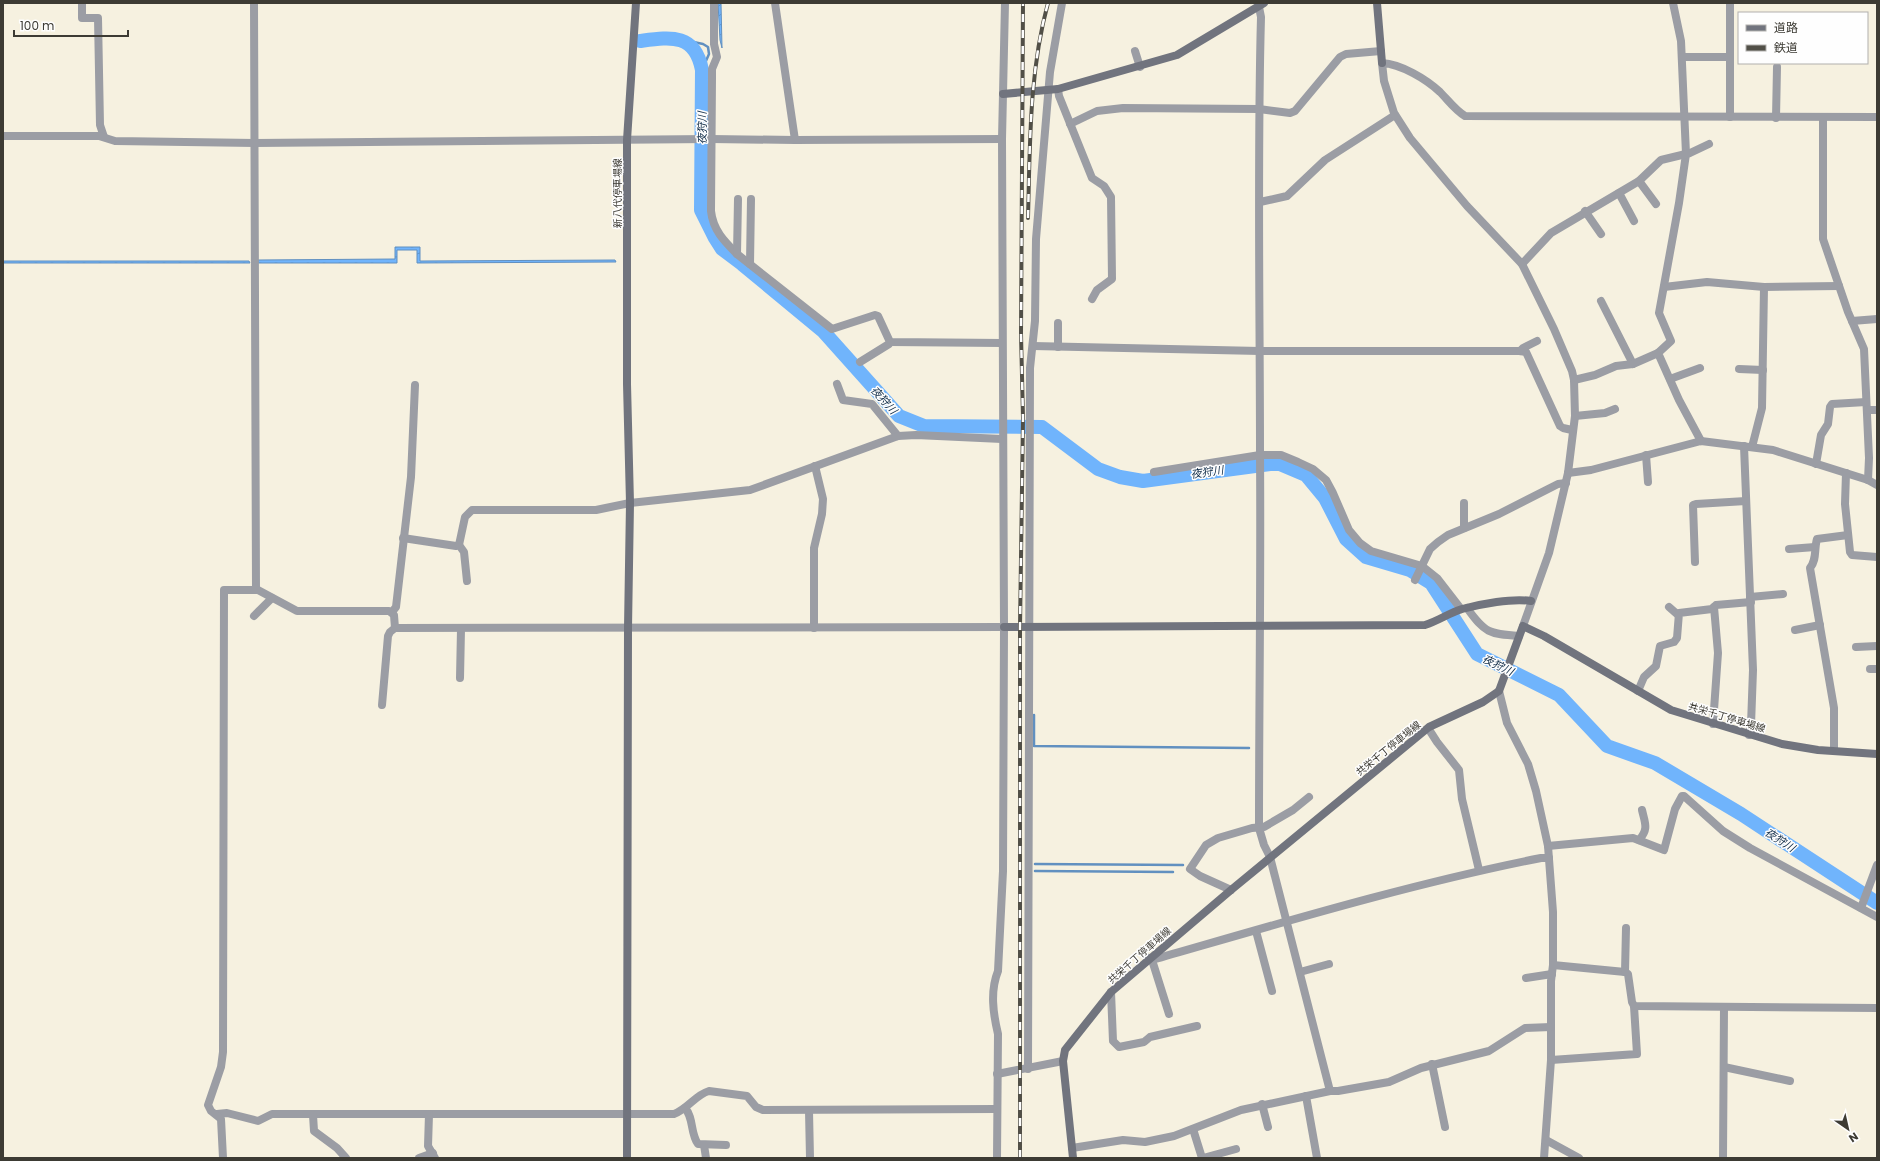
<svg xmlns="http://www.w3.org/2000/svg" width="1880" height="1161" viewBox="0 0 1880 1161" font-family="Poppins,'Noto Sans JP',sans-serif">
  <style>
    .water { fill: url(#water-waves); stroke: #6190c0 }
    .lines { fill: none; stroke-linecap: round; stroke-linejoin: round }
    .stream { stroke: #6190c0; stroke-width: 2.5 }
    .river { stroke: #70b4fc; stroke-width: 14 }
    .street { stroke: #9b9da4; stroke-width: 8 }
    .secondary { stroke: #71747e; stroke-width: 8 }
    .rail-casing { stroke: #514f47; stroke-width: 4 }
    .rail { stroke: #fefefe; stroke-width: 2.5; stroke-dasharray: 8; stroke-linecap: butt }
    .labels { text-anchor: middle; stroke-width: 3; stroke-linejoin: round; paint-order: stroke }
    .street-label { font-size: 10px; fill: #3d3b34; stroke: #fefefe }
    .water-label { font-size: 11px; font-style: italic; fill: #0f2b47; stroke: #fefefe }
  </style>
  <defs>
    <pattern id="water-waves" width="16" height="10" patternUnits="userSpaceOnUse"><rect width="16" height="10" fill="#70b4fc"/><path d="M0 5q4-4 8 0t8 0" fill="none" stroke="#5d94cd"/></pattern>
  </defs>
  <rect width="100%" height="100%" fill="#f6f1e0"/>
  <g class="water">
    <polygon points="718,3 721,3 722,48 720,40"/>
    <polygon points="395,247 420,247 420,261 615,260 616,262 417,263 417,250 397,250 397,263 258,263 258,260 395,259"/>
    <polygon points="3,261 249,261 250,263 3,263"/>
  </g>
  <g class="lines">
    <g class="stream">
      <polyline points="684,40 703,44 708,47 709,54 702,70"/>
      <polyline points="1034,715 1034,746 1249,748"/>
      <polyline points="1035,864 1183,865"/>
      <polyline points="1035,871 1173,872"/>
    </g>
    <path class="river" d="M 640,41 C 671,37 695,33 702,70 L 701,210 L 715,238 L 722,249 L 742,264 L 823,331 L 899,416 L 924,426 L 1042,427 L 1098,469 L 1120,477 L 1143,481 L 1270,464 L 1280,464 L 1306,475 L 1325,498 L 1346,539 L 1366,557 L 1410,570 L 1431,583 L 1477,654 L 1559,695 L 1607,746 L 1655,763 L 1741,814 L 1877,903"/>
    <g class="street">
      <polyline points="82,3 82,18 98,18 100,125 104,137"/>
      <polyline points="254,3 256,590"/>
      <path d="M 714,3 L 714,44 L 717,57 L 712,69 L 712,77 L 711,211 C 713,230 724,241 737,254 L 832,329 L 875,315 L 878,316 L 890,342 L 1002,343"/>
      <polyline points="775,3 795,140"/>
      <polyline points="1673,3 1681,41 1686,154 1679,203 1659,313 1671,341 1658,353 1679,400 1701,441"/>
      <path d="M 1259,7 L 1261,17 C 1257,162 1260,308 1260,453 C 1261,578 1259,703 1259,828 L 1264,845 L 1270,857 L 1330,1091"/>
      <polyline points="1135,51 1140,67"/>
      <polyline points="1682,57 1730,57"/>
      <polyline points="1058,89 1059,96 1092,178 1104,186 1111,197 1112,279 1097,290 1092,299"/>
      <polyline points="1730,117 1730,3"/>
      <polyline points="1823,117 1823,239 1848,312 1864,349 1869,458 1868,480"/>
      <polyline points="1776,118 1777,67"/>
      <polyline points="1070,124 1097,111 1123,108 1259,109 1290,113 1295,111 1340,57 1346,54 1381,51"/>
      <polyline points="3,136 99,136 115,141 255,143 711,139 795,140 1002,139"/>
      <polyline points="1639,181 1656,204"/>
      <polyline points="1619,193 1634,221"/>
      <polyline points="1260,202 1287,196 1325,160 1395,115"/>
      <polyline points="1585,211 1601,234"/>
      <polyline points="737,254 738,199"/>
      <polyline points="750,264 751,199"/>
      <polyline points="1522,264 1551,233 1639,181 1661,160 1690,153 1709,144"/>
      <polyline points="1664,287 1707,282 1764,287 1839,286"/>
      <polyline points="1601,301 1633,364"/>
      <polyline points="1852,321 1877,319"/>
      <polyline points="1033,346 1260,351 1520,351 1526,352 1560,426 1563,428 1572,430"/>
      <polyline points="1058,347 1058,323"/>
      <polyline points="1520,351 1523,348 1537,341"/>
      <polyline points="860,362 889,344 890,342"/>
      <polyline points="1739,369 1763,370"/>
      <polyline points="1670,379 1700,368"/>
      <polyline points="1574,380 1595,375 1616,366 1633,364 1658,353"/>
      <polyline points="837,384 843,400 872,404 898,436"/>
      <polyline points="1867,410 1877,410"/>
      <polyline points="1575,416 1605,413 1615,409"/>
      <polyline points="1744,446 1753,670 1751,725 1749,735"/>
      <polyline points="1752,447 1762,408 1764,287"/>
      <polyline points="1646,455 1648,482"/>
      <polyline points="1816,464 1821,435 1828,424 1830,407 1832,404 1866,402"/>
      <polyline points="1154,472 1260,455 1281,455 1298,462 1313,469 1326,480 1333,493 1349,530 1360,543 1371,551 1422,566 1437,578 1461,609"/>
      <polyline points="1568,473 1591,470 1701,441 1773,450 1868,480 1877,485"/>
      <polyline points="1846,473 1845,504 1850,552 1852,555 1877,557"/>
      <polyline points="1464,528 1464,503"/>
      <polyline points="403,538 456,546 459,545 465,517 472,510 596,510 630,503 750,490 898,436 916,435 1002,439"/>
      <polyline points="459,545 464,552 467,581"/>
      <polyline points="1789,549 1815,547"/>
      <polyline points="1695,562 1693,505 1696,504 1746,501"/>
      <polyline points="1415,580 1430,549 1438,542 1448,535 1499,514 1558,484 1566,483"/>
      <polyline points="1750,597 1783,594"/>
      <polyline points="1669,607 1677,614"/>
      <path d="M 1467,608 C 1485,633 1489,634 1519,636"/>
      <polyline points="392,612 396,607 411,477 415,385"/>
      <polyline points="254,616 272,598"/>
      <path d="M 1523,626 L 1549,553 L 1568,473 L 1575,416 L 1574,380 L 1572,371 L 1554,329 L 1522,264 L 1467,206 L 1410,138 L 1394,113 L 1384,81 L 1382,63 C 1401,64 1426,79 1440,92 C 1448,100 1455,110 1465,116 L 1877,117"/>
      <polyline points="814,628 814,548 822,514 823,499 815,466"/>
      <polyline points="1795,630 1820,625"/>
      <polyline points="1856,647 1877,646"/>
      <polyline points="1870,669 1877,669"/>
      <polyline points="460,678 461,629"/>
      <polyline points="1499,691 1507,723 1528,764 1536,791 1548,846 1553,912 1553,965 1551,981 1551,1060 1544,1158"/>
      <polyline points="1638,691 1644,677 1656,666 1660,646 1674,642 1677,638 1679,613 1712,609 1716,605 1751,602"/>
      <polyline points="382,705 388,636 390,632 395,628"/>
      <polyline points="1713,724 1718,653 1714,607"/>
      <polyline points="1428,728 1437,742 1459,770 1462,799 1479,870"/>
      <path d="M 1834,750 L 1834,708 L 1810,568 C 1817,560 1814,549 1817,539 L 1848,535"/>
      <path d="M 1639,840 C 1649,829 1645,823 1642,810"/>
      <polyline points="1548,846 1633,838 1664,850 1675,809 1682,796 1684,796 1723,831 1750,848 1877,917"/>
      <polyline points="1231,890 1200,876 1190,869 1206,845 1218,838 1252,828 1264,827 1293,810 1309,797"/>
      <polyline points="1861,908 1877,865"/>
      <polyline points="1256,931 1272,991"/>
      <path d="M 1149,958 L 1152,960 C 1281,923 1410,884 1541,858 L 1549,858"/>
      <polyline points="1152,960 1169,1014"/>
      <polyline points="1553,965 1625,972 1628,974 1632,1002 1634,1006 1877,1008"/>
      <polyline points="1300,972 1329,964"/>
      <polyline points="1625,972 1626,928"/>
      <polyline points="1526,978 1552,974"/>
      <polyline points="1111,992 1113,1041 1119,1047 1144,1042 1150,1037 1197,1026"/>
      <polyline points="1551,1060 1637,1054 1634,1006"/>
      <polyline points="1432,1064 1445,1127"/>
      <polyline points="1724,1067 1790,1081"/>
      <polyline points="1028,1069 1030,368 1035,321 1036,239 1050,72 1062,3"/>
      <polyline points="997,1074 1063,1061"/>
      <polyline points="1306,1096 1317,1158"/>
      <polyline points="1262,1104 1268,1127"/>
      <path d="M 685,1108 C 694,1118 690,1133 698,1144 L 726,1145"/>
      <polyline points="809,1111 810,1158"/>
      <path d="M 217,1114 L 227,1113 L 258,1121 L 272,1114 L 674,1114 C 688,1109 695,1095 709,1091 L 747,1096 L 756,1107 L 763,1110 L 996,1109"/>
      <polyline points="429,1114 428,1146 435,1158"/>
      <polyline points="313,1115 314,1131 337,1148 346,1158"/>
      <polyline points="1193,1129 1202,1158"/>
      <polyline points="1546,1140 1579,1158"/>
      <polyline points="704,1145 706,1158"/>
      <polyline points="1072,1148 1123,1140 1145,1142 1174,1136 1241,1110 1330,1091 1338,1091 1389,1082 1421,1068 1489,1051 1525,1028 1551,1027"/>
      <polyline points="223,1158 221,1119 211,1111 208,1105 221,1067 223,1052 224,590 258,590 297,611 389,611 394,615 395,628 1004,627"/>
      <polyline points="419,1158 433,1153"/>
      <path d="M 997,1158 L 998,1034 C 993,1013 990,991 998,971 L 1003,871 L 1004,627 L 1002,139 L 1005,3"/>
      <polyline points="1203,1158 1236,1149"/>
      <polyline points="1723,1158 1724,1007"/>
    </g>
    <g class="secondary">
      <polyline points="1377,3 1382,63"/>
      <polyline points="1003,94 1058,89 1177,55 1264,3"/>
      <path d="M 1004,627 L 1425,625 C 1438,621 1449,613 1462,609 C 1481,604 1512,598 1531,601"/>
      <polyline points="627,1158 628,628 630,503 627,384 627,140 636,3"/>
      <polyline points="1073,1158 1063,1061 1065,1050 1111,992 1231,890 1429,727 1483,702 1499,691 1523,626 1544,636 1671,710 1782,744 1818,750 1877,754"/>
    </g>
    <defs>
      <g id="rail">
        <path d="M 1028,218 C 1030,146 1029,72 1048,3"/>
        <polyline points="1020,1158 1020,628 1023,418 1021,334 1023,3"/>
      </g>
    </defs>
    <use href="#rail" class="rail-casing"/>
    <use href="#rail" class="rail"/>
  </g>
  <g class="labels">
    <g class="street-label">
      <text transform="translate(617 193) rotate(-90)" y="4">新八代停車場線</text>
      <text transform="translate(1727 717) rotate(17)" y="4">共栄千丁停車場線</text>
      <text transform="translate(1388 748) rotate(-39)" y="4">共栄千丁停車場線</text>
      <text transform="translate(1139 955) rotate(-41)" y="4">共栄千丁停車場線</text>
    </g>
    <g class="water-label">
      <text transform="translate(702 128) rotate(-90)" y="4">夜狩川</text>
      <text transform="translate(884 400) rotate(48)" y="4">夜狩川</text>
      <text transform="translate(1207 472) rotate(-8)" y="4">夜狩川</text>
      <text transform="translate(1498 665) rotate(26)" y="4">夜狩川</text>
      <text transform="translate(1780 840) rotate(33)" y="4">夜狩川</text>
    </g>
  </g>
  <rect width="1880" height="1161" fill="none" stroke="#3d3b34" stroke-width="8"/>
  <rect x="1738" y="12" width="130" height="52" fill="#fefefe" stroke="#b1b0ad"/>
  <rect x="1746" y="25" width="20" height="6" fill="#71747e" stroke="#b1b0ad"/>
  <text x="1774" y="32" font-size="12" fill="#3d3b34">道路</text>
  <rect x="1746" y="45" width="20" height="6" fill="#514f47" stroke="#b1b0ad"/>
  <text x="1774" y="52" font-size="12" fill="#3d3b34">鉄道</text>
  <g transform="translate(1848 1129) rotate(146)" stroke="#fefefe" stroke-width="3" paint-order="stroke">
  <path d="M0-3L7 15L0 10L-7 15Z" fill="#3d3b34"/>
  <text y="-6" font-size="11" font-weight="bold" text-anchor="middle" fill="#3d3b34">N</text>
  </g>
  <path d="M14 30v6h114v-6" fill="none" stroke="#3d3b34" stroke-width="2"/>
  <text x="20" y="30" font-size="12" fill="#3d3b34" stroke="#fefefe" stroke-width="3" paint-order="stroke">100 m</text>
</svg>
